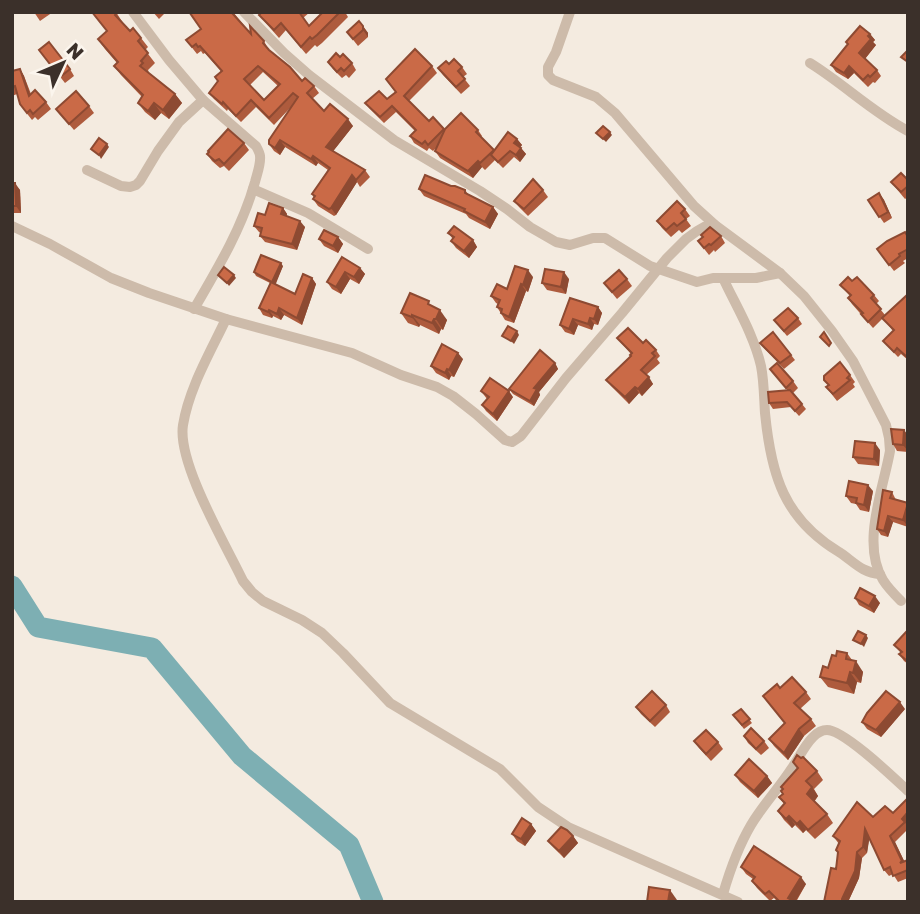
<svg xmlns="http://www.w3.org/2000/svg" width="920" height="914" viewBox="0 0 920 914" font-family="'Golos Text',sans-serif">
  <style>
    .lines { fill: none; stroke-linecap: round; stroke-linejoin: round }
    .river { stroke: #7dafb3; stroke-width: 21 }
    .minor { stroke: #cdbbaa; stroke-width: 10 }
    .wall { fill: #ae5b3d; fill-rule: evenodd }
    .shaded-wall { fill: #8d4a32 }
    .building { fill: #ca6a47; stroke: #8d4a32; stroke-width: 2; fill-rule: evenodd }
  </style>
  <rect width="100%" height="100%" fill="#f4ebe0"/>
  <g class="lines">
    <polyline class="river" points="12,586 38,627 152,648 242,756 349,845 373,902"/>
    <g class="minor">
      <path d="M 133,12 L 169,60 L 203,100 L 256,146 C 257,148 260,153 260,156 C 261,164 257,174 255,182 C 242,228 218,268 194,309"/>
      <polyline points="244,12 284,53 309,75 394,140 480,191 507,209 530,227 556,242 570,245 593,238 605,238 650,266 697,282 713,278 756,278 780,273"/>
      <path d="M 570,12 L 556,52 L 548,67 L 548,75 L 553,80 L 596,97 L 615,113 L 694,206 L 715,225 L 780,273 L 804,296 L 832,331 L 853,361 L 886,425 L 889,438 L 890,451 C 883,490 861,544 883,580 C 888,588 895,595 901,601"/>
      <path d="M 810,63 C 844,84 872,112 908,131"/>
      <polyline points="87,170 121,186 130,187 136,185 140,181 158,151 179,122 203,100"/>
      <polyline points="253,189 308,213 368,249"/>
      <polyline points="12,226 50,244 111,278 149,293 226,319 352,353 401,375 437,387 453,396 476,414 505,440 512,442 521,436 566,378 622,313 667,258 686,239 697,231 704,227 715,225"/>
      <path d="M 723,278 C 736,306 754,335 761,366 C 764,381 764,398 765,413 C 771,475 784,519 839,552 C 853,561 862,573 880,574"/>
      <path d="M 226,319 C 210,353 189,388 183,425 C 177,463 226,545 243,581 L 252,592 L 263,601 L 302,620 L 322,633 L 343,653 L 390,703 L 500,769 L 538,807 L 568,827 L 738,902"/>
      <path d="M 723,894 C 730,870 738,847 751,825 C 763,805 779,788 792,768 C 799,758 804,746 813,737 C 817,733 821,730 827,730 C 844,730 894,778 908,791"/>
    </g>
  </g>
  <g class="wall">
    <polygon points="34,12 53,12 40,21"/>
    <polygon points="116,12 123,23 123,24 130,31 141,38 148,47 145,50 155,63 148,70 149,73 175,94 182,103 169,119 161,113 155,120 145,112 138,103 142,97 121,75 114,66 117,63 105,49 98,39 106,32"/>
    <polygon points="153,12 166,12 159,19"/>
    <path d="M 233,12 L 251,34 L 264,41 L 268,49 L 302,81 L 314,86 L 319,93 L 312,99 L 324,111 L 353,126 L 333,151 L 365,170 L 370,177 L 360,187 L 357,182 L 336,215 L 334,216 L 318,206 L 313,199 L 314,198 L 312,194 L 328,170 L 318,163 L 316,166 L 285,147 L 280,155 L 274,151 L 269,144 L 292,106 L 274,125 L 256,107 L 241,122 L 228,109 L 227,111 L 214,99 L 209,93 L 218,82 L 215,77 L 221,71 L 205,53 L 203,54 L 201,51 L 197,54 L 186,40 L 201,29 ZM 263,72 L 278,86 L 264,100 L 250,85 Z"/>
    <polygon points="258,12 310,12 303,18 309,26 322,13 321,12 345,12 348,17 322,43 317,47 315,45 306,54 286,30 279,38 265,22"/>
    <polygon points="359,21 368,33 368,37 358,46 347,32"/>
    <polygon points="870,34 875,40 873,42 876,45 865,59 877,70 881,76 875,83 873,82 868,87 854,73 848,79 836,72 831,65 848,45 846,42"/>
    <polygon points="39,50 70,69 74,76 65,83"/>
    <polygon points="340,57 352,63 356,70 349,78 346,75 342,78 333,69 328,62"/>
    <polygon points="449,64 462,67 467,74 463,77 470,86 461,94 443,75 438,68"/>
    <polygon points="432,66 437,73 409,101 429,121 433,117 445,130 478,130 482,136 481,137 494,151 517,139 522,145 520,147 526,154 520,162 514,157 503,168 495,160 485,170 482,167 473,178 440,158 435,151 437,147 433,151 429,148 427,151 414,143 410,136 415,131 396,112 384,123 370,109 365,103 387,99 395,92 386,79"/>
    <polygon points="20,69 24,76 31,94 46,102 51,109 38,120 35,117 32,120 25,111 20,104 17,94 12,96 12,71"/>
    <polygon points="89,106 94,113 74,130 56,109"/>
    <polygon points="244,143 249,150 229,171 224,166 220,168 212,161 207,154"/>
    <polygon points="908,180 908,197 905,199 891,182"/>
    <polygon points="12,183 20,190 21,213 12,213"/>
    <polygon points="451,186 465,190 468,194 493,207 498,214 490,229 469,218 466,214 424,196 419,189"/>
    <polygon points="543,190 548,197 528,216 519,207 514,201"/>
    <polygon points="879,193 884,200 892,218 884,223 868,200"/>
    <polygon points="283,208 287,214 286,216 305,227 297,250 265,242 260,236 261,233 259,232 254,226 265,215"/>
    <polygon points="685,209 690,216 686,219 691,226 682,233 679,230 671,237 662,228 657,221"/>
    <polygon points="448,233 473,240 477,247 469,258 456,248 451,241 453,239"/>
    <polygon points="908,235 908,258 903,261 905,263 894,271 877,249"/>
    <polygon points="721,236 725,243 715,252 714,250 709,255 698,241"/>
    <polygon points="338,237 343,244 338,253 324,246 319,239"/>
    <polygon points="342,257 360,268 365,274 359,284 350,279 341,294 332,289 327,282"/>
    <polygon points="283,266 275,284 295,294 312,278 316,284 302,325 284,315 281,320 273,316 272,318 263,315 259,308 270,283 256,276 254,272"/>
    <polygon points="533,277 528,292 526,291 514,323 505,320 497,307 498,304 496,303 491,296"/>
    <polygon points="569,279 566,294 547,290 542,283"/>
    <polygon points="627,279 632,286 617,299 604,283"/>
    <polygon points="852,281 874,295 879,301 876,304 885,315 908,298 908,360 901,354 898,357 883,341 893,331 883,318 873,328 852,304 848,298 850,296 840,285"/>
    <polygon points="433,307 447,320 443,330 441,329 439,334 420,325 419,327 408,323 401,313"/>
    <polygon points="598,307 602,313 598,325 594,324 592,330 578,325 574,335 565,332 560,325"/>
    <polygon points="798,318 802,324 787,336 774,320"/>
    <polygon points="617,338 643,343 656,350 660,356 657,359 660,363 646,375 653,384 642,396 639,393 629,404 611,386 606,380 631,356 631,354"/>
    <polygon points="760,343 791,355 795,360 784,369 764,348"/>
    <polygon points="463,359 454,377 451,376 449,380 436,373 431,366"/>
    <polygon points="555,363 558,369 539,392 540,395 534,406 513,394 509,389"/>
    <polygon points="770,369 793,381 798,388 793,393 806,409 799,416 791,407 773,409 769,403 788,391"/>
    <polygon points="850,375 855,382 853,384 855,387 837,401 826,387 828,385 824,380"/>
    <polygon points="481,391 513,397 497,421 486,411 482,405 487,399"/>
    <polygon points="908,435 908,452 897,451 893,444"/>
    <polygon points="880,450 879,466 858,464 853,457"/>
    <polygon points="873,491 869,512 860,510 856,504 851,503 846,496"/>
    <polygon points="892,492 896,500 908,503 908,527 893,522 888,537 881,535 877,529"/>
    <polygon points="855,598 880,603 874,613 859,605"/>
    <polygon points="908,633 908,664 904,661 899,654 901,653 894,645"/>
    <polygon points="847,653 852,660 863,672 861,683 857,682 854,694 828,687 820,677 828,668 836,656"/>
    <polygon points="780,688 806,692 811,699 800,709 811,719 816,726 804,736 788,760 774,746 769,739 785,723 763,696"/>
    <polygon points="666,705 670,712 655,727 641,714 636,707"/>
    <polygon points="741,709 752,723 744,729 733,715"/>
    <polygon points="905,709 881,737 867,729 862,722"/>
    <polygon points="744,736 764,741 769,748 761,755 748,743"/>
    <polygon points="694,741 718,742 723,749 711,761 699,748"/>
    <polygon points="793,762 817,771 823,780 814,789 818,796 814,802 827,814 833,823 815,839 806,830 803,833 795,825 792,828 784,820 778,811 784,804 779,797 783,794 798,769"/>
    <polygon points="735,775 767,776 772,783 758,798 740,782"/>
    <polygon points="908,798 907,825 908,829 895,842 904,861 908,860 908,878 898,882 893,874 889,876 884,870 869,838 867,853 862,858 859,878 848,902 824,902 836,869 838,853 836,850 839,844 833,836 873,817 893,813"/>
    <polygon points="531,824 536,831 525,846 517,841 512,834"/>
    <polygon points="573,836 578,843 564,858 553,847 548,841"/>
    <polygon points="741,867 806,884 796,902 778,902 774,898 770,901 757,888 752,881 753,879 746,874"/>
  </g>
  <g class="shaded-wall">
    <polygon points="363,26 368,33 368,37 363,30"/>
    <polygon points="870,34 875,40 873,42 876,45 864,60 859,53"/>
    <polygon points="849,66 854,73 848,79 844,73"/>
    <polygon points="20,69 24,76 33,103 29,96"/>
    <polygon points="175,94 182,103 169,119 163,110"/>
    <polygon points="154,103 161,113 155,120 148,111"/>
    <polygon points="348,119 353,126 331,154 326,147"/>
    <polygon points="610,132 612,135 606,142 603,139"/>
    <polygon points="517,139 522,145 519,149 514,143"/>
    <polygon points="280,140 285,147 280,155 275,148"/>
    <polygon points="107,144 109,147 101,159 99,155"/>
    <polygon points="521,148 526,154 520,162 516,155"/>
    <polygon points="313,156 318,163 316,166 311,159"/>
    <polygon points="478,161 482,167 473,178 468,171"/>
    <polygon points="352,175 357,182 336,215 331,208"/>
    <polygon points="15,183 20,190 21,213 16,206"/>
    <polygon points="879,193 884,200 892,218 888,212"/>
    <polygon points="493,207 498,214 490,229 485,222"/>
    <polygon points="283,208 287,214 285,220 281,214"/>
    <polygon points="300,221 305,227 297,250 292,244"/>
    <polygon points="338,237 343,244 338,253 333,246"/>
    <polygon points="473,240 477,247 469,258 464,251"/>
    <polygon points="281,263 283,266 275,286 272,282"/>
    <polygon points="360,268 365,274 359,284 354,277"/>
    <polygon points="528,270 533,277 528,292 523,285"/>
    <polygon points="345,272 350,279 341,294 336,287"/>
    <polygon points="564,272 569,279 566,294 561,287"/>
    <polygon points="234,275 236,278 229,286 227,283"/>
    <polygon points="312,278 316,284 302,325 297,318"/>
    <polygon points="521,284 526,291 514,323 509,317"/>
    <polygon points="598,307 602,313 598,325 594,319"/>
    <polygon points="279,308 284,315 281,320 277,314"/>
    <polygon points="269,310 273,316 272,318 268,312"/>
    <polygon points="440,310 447,320 443,330 436,319"/>
    <polygon points="412,315 420,325 419,327 412,317"/>
    <polygon points="590,318 594,324 592,330 588,324"/>
    <polygon points="434,319 441,329 439,334 432,323"/>
    <polygon points="573,319 578,325 574,335 569,329"/>
    <polygon points="517,331 519,335 514,344 511,341"/>
    <polygon points="458,353 463,359 454,377 449,370"/>
    <polygon points="555,363 558,369 539,392 540,395 534,406 530,401 534,388"/>
    <polygon points="447,369 451,376 449,380 445,373"/>
    <polygon points="649,377 653,384 642,396 638,389"/>
    <polygon points="635,387 639,393 629,404 625,397"/>
    <polygon points="509,391 513,397 497,421 493,414"/>
    <polygon points="904,430 908,435 908,451 903,445"/>
    <polygon points="875,443 880,450 879,466 874,459"/>
    <polygon points="868,485 873,491 869,512 864,505"/>
    <polygon points="908,506 908,527 903,520"/>
    <polygon points="888,516 893,522 888,537 884,531"/>
    <polygon points="875,596 880,603 874,613 869,606"/>
    <polygon points="866,635 868,638 864,647 861,644"/>
    <polygon points="856,661 863,672 861,683 853,673"/>
    <polygon points="850,672 857,682 854,694 847,683"/>
    <polygon points="900,702 905,709 881,737 876,730"/>
    <polygon points="799,729 804,736 788,760 784,753"/>
    <polygon points="767,776 772,783 758,798 754,791"/>
    <polygon points="812,787 818,796 813,803 807,794"/>
    <polygon points="908,812 908,823 907,825 902,819"/>
    <polygon points="789,816 795,825 792,828 786,819"/>
    <polygon points="800,821 806,830 803,833 797,824"/>
    <polygon points="531,824 536,831 525,846 521,839"/>
    <polygon points="865,829 870,835 867,853 863,847"/>
    <polygon points="573,836 578,843 564,858 559,851"/>
    <polygon points="890,836 895,842 907,867 902,861"/>
    <polygon points="857,852 862,858 859,878 848,902 842,902"/>
    <polygon points="801,877 806,884 795,902 788,898"/>
    <polygon points="670,890 677,900 677,902 668,902"/>
  </g>
  <g class="building">
    <polygon points="92,12 116,12 117,13 115,15 130,31 133,28 141,38 138,41 148,53 141,61 143,63 140,66 175,94 163,110 154,103 148,111 138,103 143,95 114,66 118,62 98,39 107,31"/>
    <path d="M 191,12 L 233,12 L 232,13 L 251,34 L 250,26 L 264,41 L 263,43 L 269,50 L 290,67 L 302,81 L 305,78 L 314,86 L 307,93 L 324,111 L 330,104 L 348,119 L 326,147 L 365,170 L 356,180 L 352,175 L 331,208 L 329,209 L 313,199 L 315,196 L 312,194 L 330,168 L 313,156 L 311,159 L 280,140 L 275,148 L 269,144 L 269,140 L 298,97 L 293,93 L 269,118 L 251,100 L 236,116 L 223,102 L 222,104 L 209,93 L 218,81 L 215,77 L 222,71 L 200,46 L 198,47 L 196,44 L 192,47 L 186,40 L 201,29 L 190,13 ZM 258,66 L 280,84 L 264,100 L 244,79 Z"/>
    <polygon points="259,12 299,12 309,26 323,12 340,12 317,35 312,39 310,37 301,47 281,23 274,30 259,15 260,14"/>
    <polygon points="359,21 363,26 363,30 353,39 347,32"/>
    <polygon points="860,26 870,34 868,36 871,39 859,53 877,70 870,77 868,75 863,80 849,66 844,73 831,65 848,44 846,42"/>
    <polygon points="49,42 70,69 60,77 39,50"/>
    <polygon points="415,49 432,66 404,96 429,121 433,117 444,129 428,145 425,141 422,144 410,136 416,130 392,106 380,117 365,103 379,91 387,99 396,92 386,79"/>
    <polygon points="908,50 908,62 901,57"/>
    <polygon points="336,53 340,57 343,54 352,63 344,71 341,68 337,72 328,62"/>
    <polygon points="454,59 462,67 458,71 465,79 456,87 438,68 446,61 449,64"/>
    <polygon points="20,69 29,96 35,90 46,102 33,114 30,110 27,113 20,104 15,86 12,87 12,71"/>
    <polygon points="76,91 89,106 69,124 56,109"/>
    <polygon points="461,113 478,130 476,132 494,150 480,163 478,161 468,171 435,151 445,129"/>
    <polygon points="603,126 610,132 603,139 596,133"/>
    <polygon points="228,129 244,143 224,164 219,159 215,161 207,154 209,152 208,151"/>
    <polygon points="508,132 517,139 514,143 521,148 516,155 510,151 498,162 491,155"/>
    <polygon points="99,138 107,144 99,155 91,149"/>
    <polygon points="901,173 908,180 908,186 901,192 891,182"/>
    <polygon points="425,175 451,186 455,186 465,190 465,193 493,207 485,222 464,211 465,209 419,189"/>
    <polygon points="533,179 543,190 524,209 514,201"/>
    <polygon points="12,183 15,183 16,206 12,206"/>
    <polygon points="879,193 888,212 879,217 868,200"/>
    <polygon points="677,201 685,209 681,213 686,219 677,226 674,223 666,230 657,221"/>
    <polygon points="269,203 283,208 281,214 300,221 292,244 260,236 262,228 254,226 258,213 265,215"/>
    <polygon points="454,226 473,240 464,251 451,241 454,237 448,233"/>
    <polygon points="710,227 721,236 711,245 709,244 704,248 698,241 703,237 701,235"/>
    <polygon points="324,230 338,237 333,246 319,239"/>
    <polygon points="905,232 908,237 908,249 899,254 900,256 889,265 877,249 887,241"/>
    <polygon points="261,255 281,263 272,282 254,272"/>
    <polygon points="342,257 360,268 354,277 345,272 336,287 327,282"/>
    <polygon points="515,266 528,270 523,285 521,284 509,317 501,313 502,309 497,307 500,300 491,296 497,284 507,289"/>
    <polygon points="224,267 234,275 227,283 218,275"/>
    <polygon points="545,269 564,272 561,287 542,283"/>
    <polygon points="619,270 627,279 612,292 604,283"/>
    <polygon points="303,274 312,278 297,318 279,308 277,314 269,310 268,312 259,308 271,282 295,294"/>
    <polygon points="848,277 852,281 857,277 874,295 871,298 881,309 868,322 861,314 863,313 848,298 851,295 840,285"/>
    <polygon points="410,293 429,301 428,304 440,310 436,319 434,319 432,323 412,315 412,317 401,313"/>
    <polygon points="906,296 908,298 907,357 897,348 894,352 883,341 894,330 882,318"/>
    <polygon points="570,298 598,307 594,319 590,318 588,324 573,319 569,329 560,325"/>
    <polygon points="788,308 798,318 784,331 774,320"/>
    <polygon points="508,326 517,331 511,341 502,336"/>
    <polygon points="628,328 643,343 646,340 656,350 652,353 655,356 641,370 649,377 638,389 635,387 625,397 606,380 631,356 630,355 632,353 617,338"/>
    <polygon points="773,332 791,355 780,363 760,343"/>
    <polygon points="824,332 831,343 829,346 820,337"/>
    <polygon points="442,344 458,353 449,370 447,369 445,373 431,366"/>
    <polygon points="540,350 555,363 534,388 537,389 530,401 509,389"/>
    <polygon points="840,362 850,375 847,378 850,380 833,394 826,387 829,385 824,380 824,376"/>
    <polygon points="777,363 793,381 786,388 770,369"/>
    <polygon points="490,378 509,391 493,414 482,405 489,397 481,391"/>
    <polygon points="790,390 802,404 795,411 787,402 769,403 768,392"/>
    <polygon points="891,429 904,430 903,445 893,444"/>
    <polygon points="855,441 875,443 874,459 853,457"/>
    <polygon points="849,481 868,485 864,505 856,503 857,498 846,496"/>
    <polygon points="883,490 892,492 890,498 908,503 903,520 888,516 884,531 877,529"/>
    <polygon points="860,588 875,596 869,606 855,598"/>
    <polygon points="858,631 866,635 861,644 853,640"/>
    <polygon points="906,632 908,633 908,659 906,660 899,654 902,652 894,645"/>
    <polygon points="837,651 847,653 846,659 856,661 853,673 850,672 847,683 820,677 823,666 828,668 832,655 836,656"/>
    <polygon points="792,677 806,692 794,703 811,719 799,729 784,753 769,739 785,723 763,696 777,684 780,688"/>
    <polygon points="652,691 666,705 650,721 636,707"/>
    <polygon points="886,691 900,702 876,730 862,722 867,713"/>
    <polygon points="741,709 750,719 742,725 733,715"/>
    <polygon points="751,728 764,741 756,749 744,736"/>
    <polygon points="706,730 718,742 706,754 694,741"/>
    <polygon points="797,755 801,758 803,757 817,771 806,781 812,787 807,794 827,814 808,830 800,821 797,824 789,816 786,819 778,811 785,803 779,797 783,794 781,791 783,789 781,787 798,768 793,762"/>
    <polygon points="749,759 767,776 754,791 735,775"/>
    <polygon points="908,798 908,812 902,819 905,822 890,836 902,861 900,863 908,860 908,870 893,876 890,867 884,870 865,829 863,847 857,852 855,871 842,899 842,902 824,902 831,868 836,869 838,852 836,850 840,841 833,836 857,802 873,817 885,806 893,813"/>
    <polygon points="522,818 531,824 521,839 512,834"/>
    <polygon points="561,827 567,830 573,836 559,851 548,841"/>
    <polygon points="754,846 801,877 788,898 796,902 780,902 769,891 765,894 752,881 755,877 741,867"/>
    <polygon points="649,887 670,890 668,902 647,902"/>
  </g>
  <rect width="920" height="914" fill="none" stroke="#3b302a" stroke-width="28"/>
  <g transform="translate(63 63) rotate(46)" stroke="#fbf5ed" stroke-width="5" paint-order="stroke">
  <path d="M0-5L12 26L0 18L-12 26Z" fill="#3b302a"/>
  <text y="-10" font-size="19" font-weight="bold" text-anchor="middle" fill="#3b302a">N</text>
  </g>
</svg>
